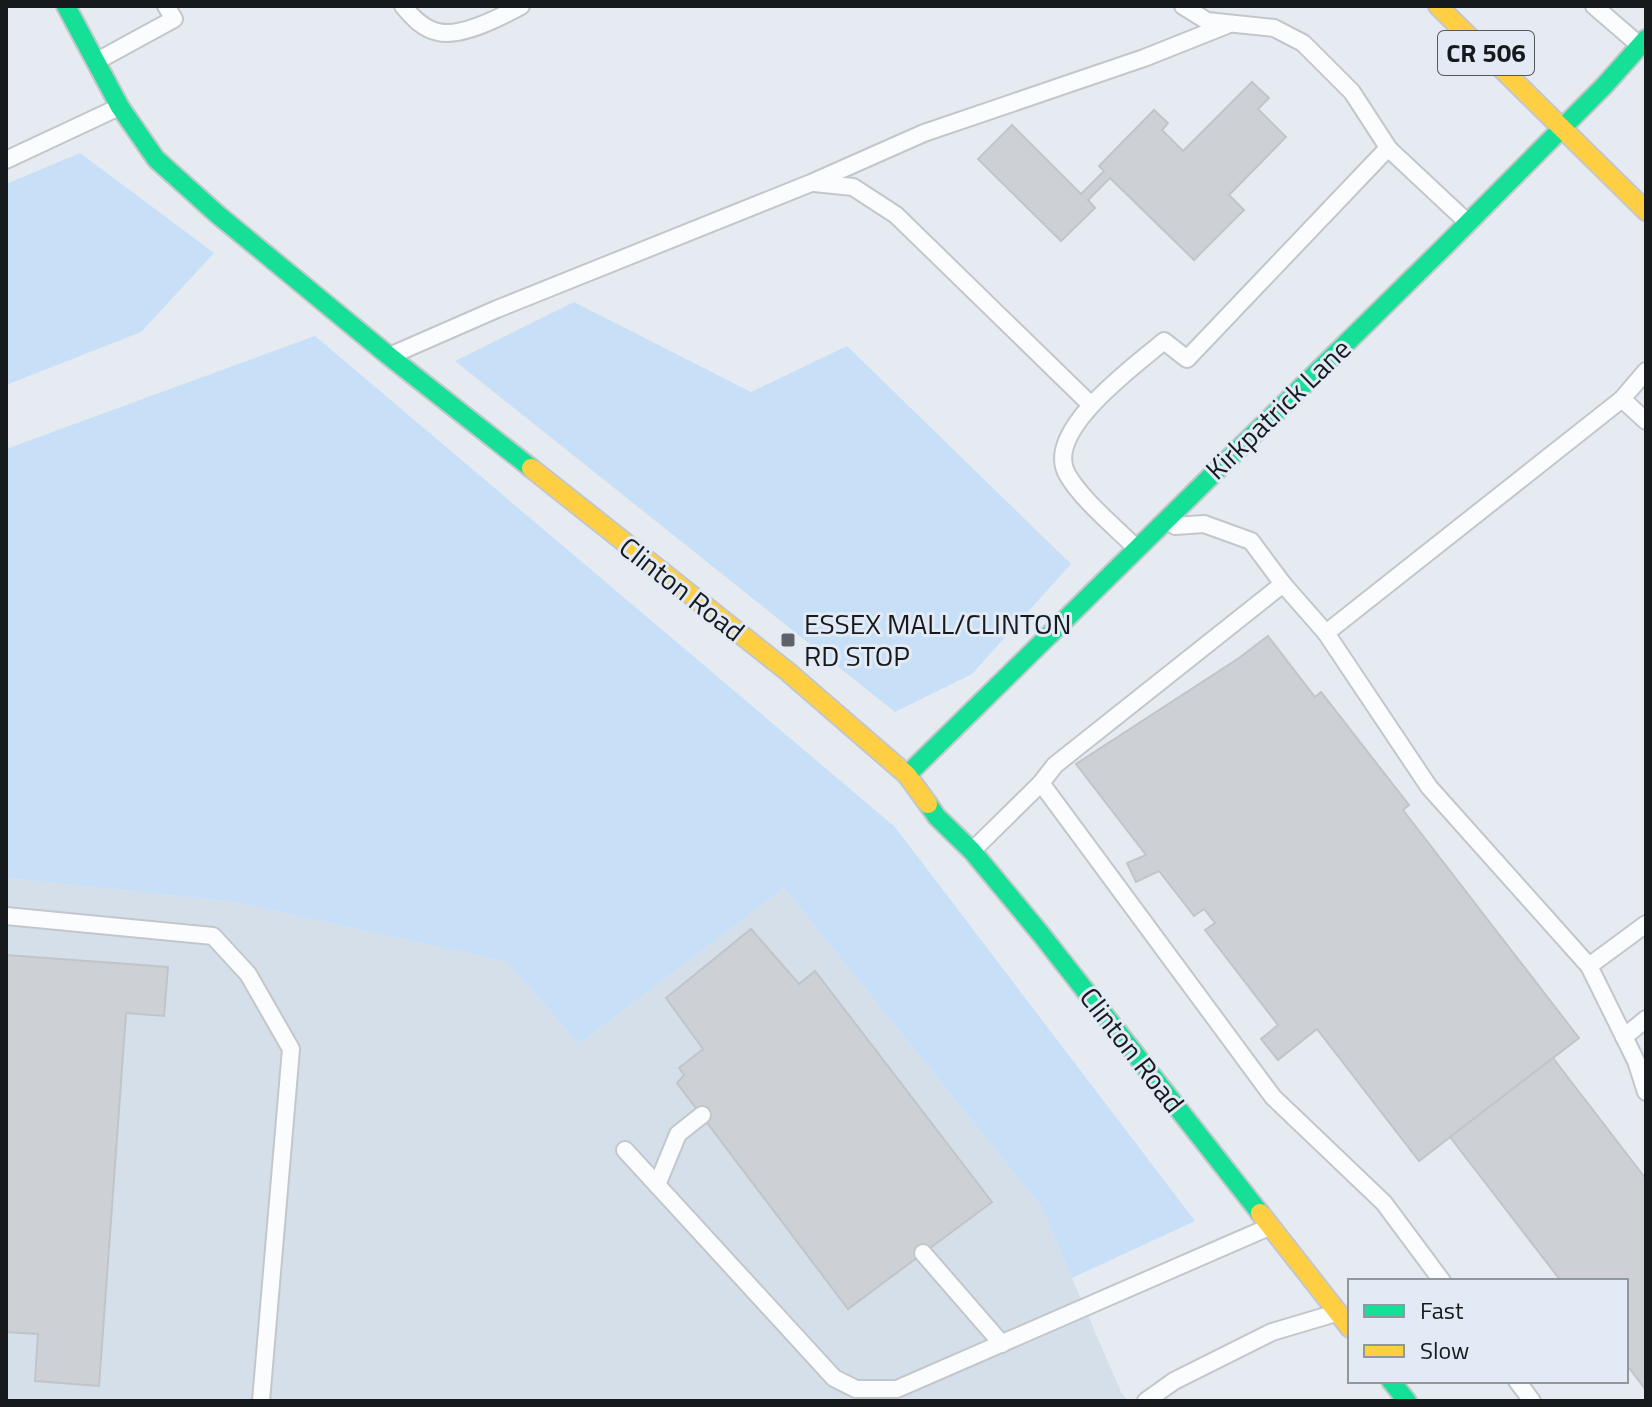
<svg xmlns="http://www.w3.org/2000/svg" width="1652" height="1407" viewBox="0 0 1652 1407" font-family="'Titillium Web',sans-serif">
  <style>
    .built { fill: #d5dfe9 }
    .green { fill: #c8dff8 }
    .building { fill: #cdd1d5; stroke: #c1c5c9; stroke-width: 2 }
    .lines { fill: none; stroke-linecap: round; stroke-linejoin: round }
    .lane-casing { stroke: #c3c7cb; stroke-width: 20 }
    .fast-casing { stroke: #c3c7cb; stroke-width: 22 }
    .slow-casing { stroke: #c3c7cb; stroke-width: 22 }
    .lane { stroke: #fbfcfd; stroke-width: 16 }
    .fast { stroke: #16e098; stroke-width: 18 }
    .slow { stroke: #ffcf43; stroke-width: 18 }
    .poi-dot { fill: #5f6367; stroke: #e2ebf5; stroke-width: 3 }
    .labels { text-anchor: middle; stroke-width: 6; stroke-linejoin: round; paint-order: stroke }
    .shield { fill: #e2ebf5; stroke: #54595e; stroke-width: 2 }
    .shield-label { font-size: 26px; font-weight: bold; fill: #171a1d }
    .street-label { font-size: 28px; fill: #171a1d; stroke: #e2ebf5 }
    .poi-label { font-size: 28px; fill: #171a1d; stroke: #e2ebf5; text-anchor: start }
  </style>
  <rect width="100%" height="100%" fill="#e6ebf1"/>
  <polygon class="built" points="6,878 235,902 507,962 579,1044 784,888 1041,1206 1121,1392 1128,1401 6,1401"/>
  <g class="green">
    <polygon points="80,153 214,253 141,332 6,385 6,184"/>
    <polygon points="574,302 751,392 847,346 1071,564 972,674 895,712 455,361"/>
    <polygon points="315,336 895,827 1195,1221 1072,1278 1041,1206 784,888 579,1044 507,962 235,902 6,878 6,449"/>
  </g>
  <g class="building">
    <polygon points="1252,82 1269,98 1258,109 1286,137 1229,195 1244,210 1194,260 1110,178 1088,200 1095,208 1061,241 978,159 1012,125 1081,194 1104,171 1099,166 1154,110 1168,123 1162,130 1183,151"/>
    <polygon points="1268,636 1315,697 1321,692 1409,805 1403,810 1579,1038 1419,1161 1317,1029 1278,1060 1261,1039 1278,1025 1205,930 1215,923 1204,909 1194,916 1159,871 1136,882 1127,863 1146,855 1076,764 1239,658"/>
    <polygon points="751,929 799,984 815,971 992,1202 848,1309 677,1083 684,1075 679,1068 703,1049 666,998"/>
    <polygon points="6,955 168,967 164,1016 126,1013 99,1386 35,1381 38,1334 6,1332"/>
    <polygon points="1553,1058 1646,1179 1646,1390 1626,1364 1626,1281 1561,1281 1450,1137"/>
  </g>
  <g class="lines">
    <defs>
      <g id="lane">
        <path d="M 403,6 C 412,17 423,29 438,32 C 461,38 501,17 521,6"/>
        <polyline points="1183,6 1207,21 1274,28 1303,43 1352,92 1389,149"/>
        <polyline points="1594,6 1638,44"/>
        <polyline points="97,61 174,19 166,6"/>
        <polyline points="6,160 117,108"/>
        <polyline points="814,183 853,187 896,215 1091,405"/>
        <polyline points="394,354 497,309 811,183 924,133 1144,58 1227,25"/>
        <polyline points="1622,399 1646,371"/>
        <polyline points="1175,526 1204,524 1251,541 1283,584 1326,633 1622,399 1646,421"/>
        <path d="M 1135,547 C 1114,526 1081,499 1067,474 C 1043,431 1136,365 1164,341 L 1187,359 L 1388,148 L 1467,222"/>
        <polyline points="1326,633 1429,787 1589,966"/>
        <polyline points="1041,783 1273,1097 1384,1203 1442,1281"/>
        <polyline points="973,850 1041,783 1055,765 1283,584"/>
        <polyline points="6,916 213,936 248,974 291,1049 261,1401"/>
        <polyline points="1646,924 1589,966 1636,1061 1646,1092"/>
        <polyline points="1624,1037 1646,1019"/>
        <polyline points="625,1150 834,1378 856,1389 897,1389 1269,1227"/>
        <polyline points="657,1185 678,1134 702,1115"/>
        <polyline points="923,1253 1002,1344"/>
        <polyline points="1517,1381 1532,1401"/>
        <polyline points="1146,1401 1174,1381 1272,1332 1336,1313"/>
      </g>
      <g id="fast">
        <polyline points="66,6 120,107 156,159 217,214 389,356 531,468"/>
        <polyline points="907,775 1444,247 1604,86 1646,39"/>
        <polyline points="928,804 937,817 972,851 1040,933 1260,1213"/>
        <polyline points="1391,1381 1407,1401"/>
      </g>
      <g id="slow">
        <polyline points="1438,6 1646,211"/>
        <polyline points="531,468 787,671 907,775 928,804"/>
        <polyline points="1260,1213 1350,1328"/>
      </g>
    </defs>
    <use href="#lane" class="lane-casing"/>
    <use href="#fast" class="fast-casing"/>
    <use href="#slow" class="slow-casing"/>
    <use href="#lane" class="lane"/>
    <use href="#fast" class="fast"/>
    <use href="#slow" class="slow"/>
  </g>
  <rect class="poi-dot" x="780" y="632" width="16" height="16" rx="4"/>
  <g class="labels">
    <rect class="shield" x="1438" y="31" width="96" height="44" rx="6"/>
    <g class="shield-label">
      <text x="1486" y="62">CR 506</text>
    </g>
    <g class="street-label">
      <text transform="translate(1278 409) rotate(-44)" y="10">Kirkpatrick Lane</text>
      <text transform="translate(682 589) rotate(38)" y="10">Clinton Road</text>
      <text transform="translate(1132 1050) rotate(52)" y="10">Clinton Road</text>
    </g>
    <g class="poi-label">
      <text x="804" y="634">ESSEX MALL/CLINTON<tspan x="804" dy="32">RD STOP</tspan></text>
    </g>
  </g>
  <rect width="1652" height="1407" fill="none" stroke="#171a1d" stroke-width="16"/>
  <rect x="1348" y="1279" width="280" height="104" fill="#e2ebf5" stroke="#91979f" stroke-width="2"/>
  <rect x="1364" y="1305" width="40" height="12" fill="#16e098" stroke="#91979f" stroke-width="2"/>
  <text x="1420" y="1319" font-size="24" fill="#171a1d">Fast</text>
  <rect x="1364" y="1345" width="40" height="12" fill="#ffcf43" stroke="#91979f" stroke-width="2"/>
  <text x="1420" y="1359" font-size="24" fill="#171a1d">Slow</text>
</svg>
